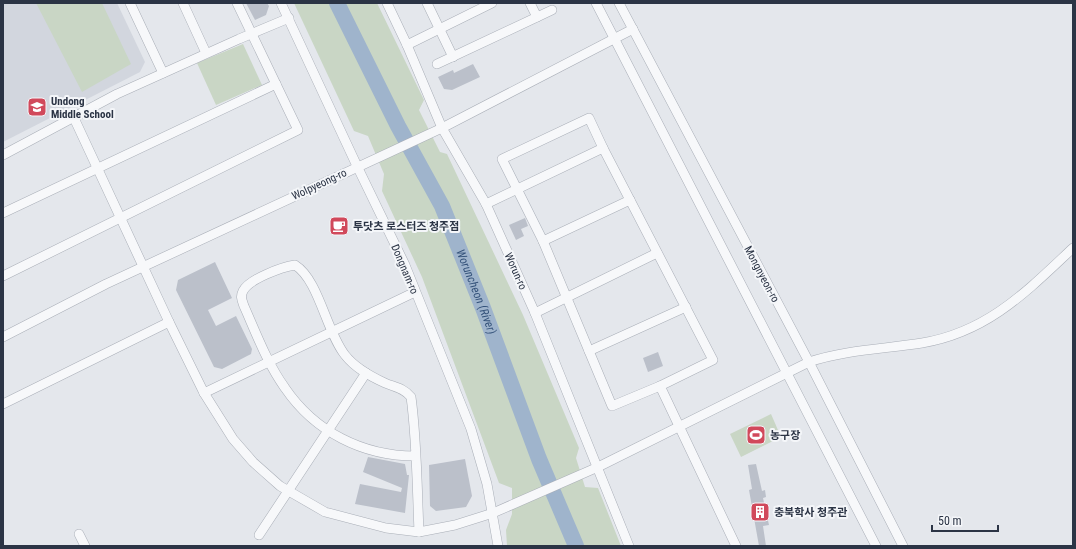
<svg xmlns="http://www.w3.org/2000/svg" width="1076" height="549" viewBox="0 0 1076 549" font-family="'Roboto Condensed','Noto Sans KR',sans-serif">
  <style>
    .built { fill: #d2d6de }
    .green { fill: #c9d6c5 }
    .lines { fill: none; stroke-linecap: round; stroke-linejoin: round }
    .river { stroke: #9fb4cc; stroke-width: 16 }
    .building { fill: #bbc0ca }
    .minor-casing { stroke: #a9aeb7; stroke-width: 10 }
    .minor { stroke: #f7f8fa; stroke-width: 9 }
    .labels { text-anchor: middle; stroke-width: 4; stroke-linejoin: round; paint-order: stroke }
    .poi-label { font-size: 11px; font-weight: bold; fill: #2b3445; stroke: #f4f6f9; text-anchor: start }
    .street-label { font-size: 11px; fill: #2b3445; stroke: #f4f6f9 }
    .water-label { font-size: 12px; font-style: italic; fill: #34527a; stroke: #f4f6f9 }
  </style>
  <rect width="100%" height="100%" fill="#e4e7ec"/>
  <polygon class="built" points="3,3 117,3 145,62 140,72 3,142"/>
  <g class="green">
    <polygon points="36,3 102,3 131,64 82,92"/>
    <polygon points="294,3 377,3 424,100 419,110 440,152 447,154 523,315 579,448 576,458 585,487 598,488 621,546 507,546 506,530 512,514 512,488 499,483 422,277 382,191 384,174 368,136 354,131"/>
    <polygon points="243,44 262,85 216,105 197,63"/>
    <polygon points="771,414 781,437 741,457 730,434"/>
  </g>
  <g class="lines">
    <path class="river" id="s1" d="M 337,3 L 398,126 L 442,206 L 483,308 L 539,459 L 576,546"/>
  </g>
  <g class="building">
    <polygon points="246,3 267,3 269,6 266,15 255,20"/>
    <polygon points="473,64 480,77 452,90 444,89 438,77 453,70 454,73"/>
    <polygon points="525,218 528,226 521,229 524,236 516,240 509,225"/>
    <polygon points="215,262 232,298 208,310 216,326 236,316 252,349 251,354 222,369 214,367 176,290 178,280"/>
    <polygon points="658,352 663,366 648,372 643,358"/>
    <polygon points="368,457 405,464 407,475 409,475 405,513 355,504 360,484 401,492 402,488 363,472"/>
    <polygon points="465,459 472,496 466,507 436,511 430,506 429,465"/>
    <polygon points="756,464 762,491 765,490 766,497 763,498 769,525 763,526 766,546 759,546 749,490 752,489 748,465"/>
  </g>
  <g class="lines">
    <defs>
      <g id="minor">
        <polyline points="130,3 163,73"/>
        <polyline points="183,3 206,53"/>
        <polyline points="281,3 357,166 405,265 471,429 487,484 498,546"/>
        <polyline points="387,3 407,45 442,128 486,204 535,313 629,546"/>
        <polyline points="427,3 453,57"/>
        <polyline points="530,3 537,17"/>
        <polyline points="596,3 876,546"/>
        <polyline points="619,3 809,362 903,546"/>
        <polyline points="407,45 492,3"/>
        <polyline points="437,64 552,10"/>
        <path d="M 74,118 L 169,322 L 204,393 L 233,439 L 253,462 L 280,486 L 325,512 L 386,528 L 419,532 L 455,525 L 493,513 L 598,467 L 809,362 C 845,350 884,349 922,343 C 988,332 1027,291 1073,248"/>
        <polyline points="603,148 589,118 502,159 543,241 612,406 660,386"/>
        <polyline points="3,155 117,94 239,39 289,18"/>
        <polyline points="486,204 603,148 713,360 660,386 736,546"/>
        <polyline points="3,213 276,84"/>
        <polyline points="543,241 630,200"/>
        <polyline points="3,276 298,130 237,3"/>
        <polyline points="535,313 657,253"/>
        <polyline points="3,337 106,284 442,128 633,29"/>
        <polyline points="589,351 686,307"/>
        <polyline points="204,393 415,292"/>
        <polyline points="3,404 169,322"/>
        <path d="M 415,456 C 363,456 315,432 285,388 C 267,363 256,333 244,306 C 242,300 240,297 243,291 C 249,279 282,267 295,265 C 319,280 326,331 345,355 C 355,368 370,376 385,383 C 394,387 404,388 411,397 C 417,441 417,487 419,532"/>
        <polyline points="79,534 85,546"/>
        <polyline points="259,535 366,373"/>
      </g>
    </defs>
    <use href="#minor" class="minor-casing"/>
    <use href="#minor" class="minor"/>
  </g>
  <defs>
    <symbol id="school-square" viewBox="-11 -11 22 22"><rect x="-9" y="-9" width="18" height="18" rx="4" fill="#d1495b" stroke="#f4f6f9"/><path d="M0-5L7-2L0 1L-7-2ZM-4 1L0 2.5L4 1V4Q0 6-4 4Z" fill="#fff"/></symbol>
    <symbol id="cafe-square" viewBox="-11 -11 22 22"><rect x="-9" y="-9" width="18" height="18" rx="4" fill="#d1495b" stroke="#f4f6f9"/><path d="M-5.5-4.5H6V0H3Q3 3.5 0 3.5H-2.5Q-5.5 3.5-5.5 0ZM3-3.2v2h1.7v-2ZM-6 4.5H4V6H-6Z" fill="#fff"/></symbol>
    <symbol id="stadium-square" viewBox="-11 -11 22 22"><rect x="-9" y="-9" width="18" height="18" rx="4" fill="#d1495b" stroke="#f4f6f9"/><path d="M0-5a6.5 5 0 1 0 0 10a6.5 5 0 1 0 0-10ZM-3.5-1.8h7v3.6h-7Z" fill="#fff"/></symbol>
    <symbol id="building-square" viewBox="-11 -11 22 22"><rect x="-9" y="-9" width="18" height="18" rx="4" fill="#d1495b" stroke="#f4f6f9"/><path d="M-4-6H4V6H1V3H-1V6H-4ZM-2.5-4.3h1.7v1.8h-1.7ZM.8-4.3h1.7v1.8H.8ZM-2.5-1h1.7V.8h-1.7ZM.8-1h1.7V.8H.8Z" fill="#fff"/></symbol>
  </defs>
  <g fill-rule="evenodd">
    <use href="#school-square" x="26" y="96" width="22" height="22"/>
    <use href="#cafe-square" x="328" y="215" width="22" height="22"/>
    <use href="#stadium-square" x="745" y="424" width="22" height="22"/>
    <use href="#building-square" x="749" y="501" width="22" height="22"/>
  </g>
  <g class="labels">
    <g class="poi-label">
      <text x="51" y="105">Undong<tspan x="51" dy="13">Middle School</tspan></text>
      <text x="353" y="230">투닷츠 로스터즈 청주점</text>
      <text x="770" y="439">농구장</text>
      <text x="774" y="516">충북학사 청주관</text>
    </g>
    <g class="street-label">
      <text transform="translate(319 184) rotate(-25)" y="4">Wolpyeong-ro</text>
      <text transform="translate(405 269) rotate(67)" y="4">Dongnam-ro</text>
      <text transform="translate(516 271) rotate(66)" y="4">Worun-ro</text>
      <text transform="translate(762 274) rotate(62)" y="4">Mongnyeon-ro</text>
    </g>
    <g class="water-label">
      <text dy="4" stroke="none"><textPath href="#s1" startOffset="321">Woruncheon (River)</textPath></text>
    </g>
  </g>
  <rect width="1076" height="549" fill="none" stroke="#2b3445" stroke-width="8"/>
  <path d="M932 525v6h66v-6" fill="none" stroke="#2b3445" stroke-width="2"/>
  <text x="938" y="525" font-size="12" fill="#2b3445" stroke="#f4f6f9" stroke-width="3" paint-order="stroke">50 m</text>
</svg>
